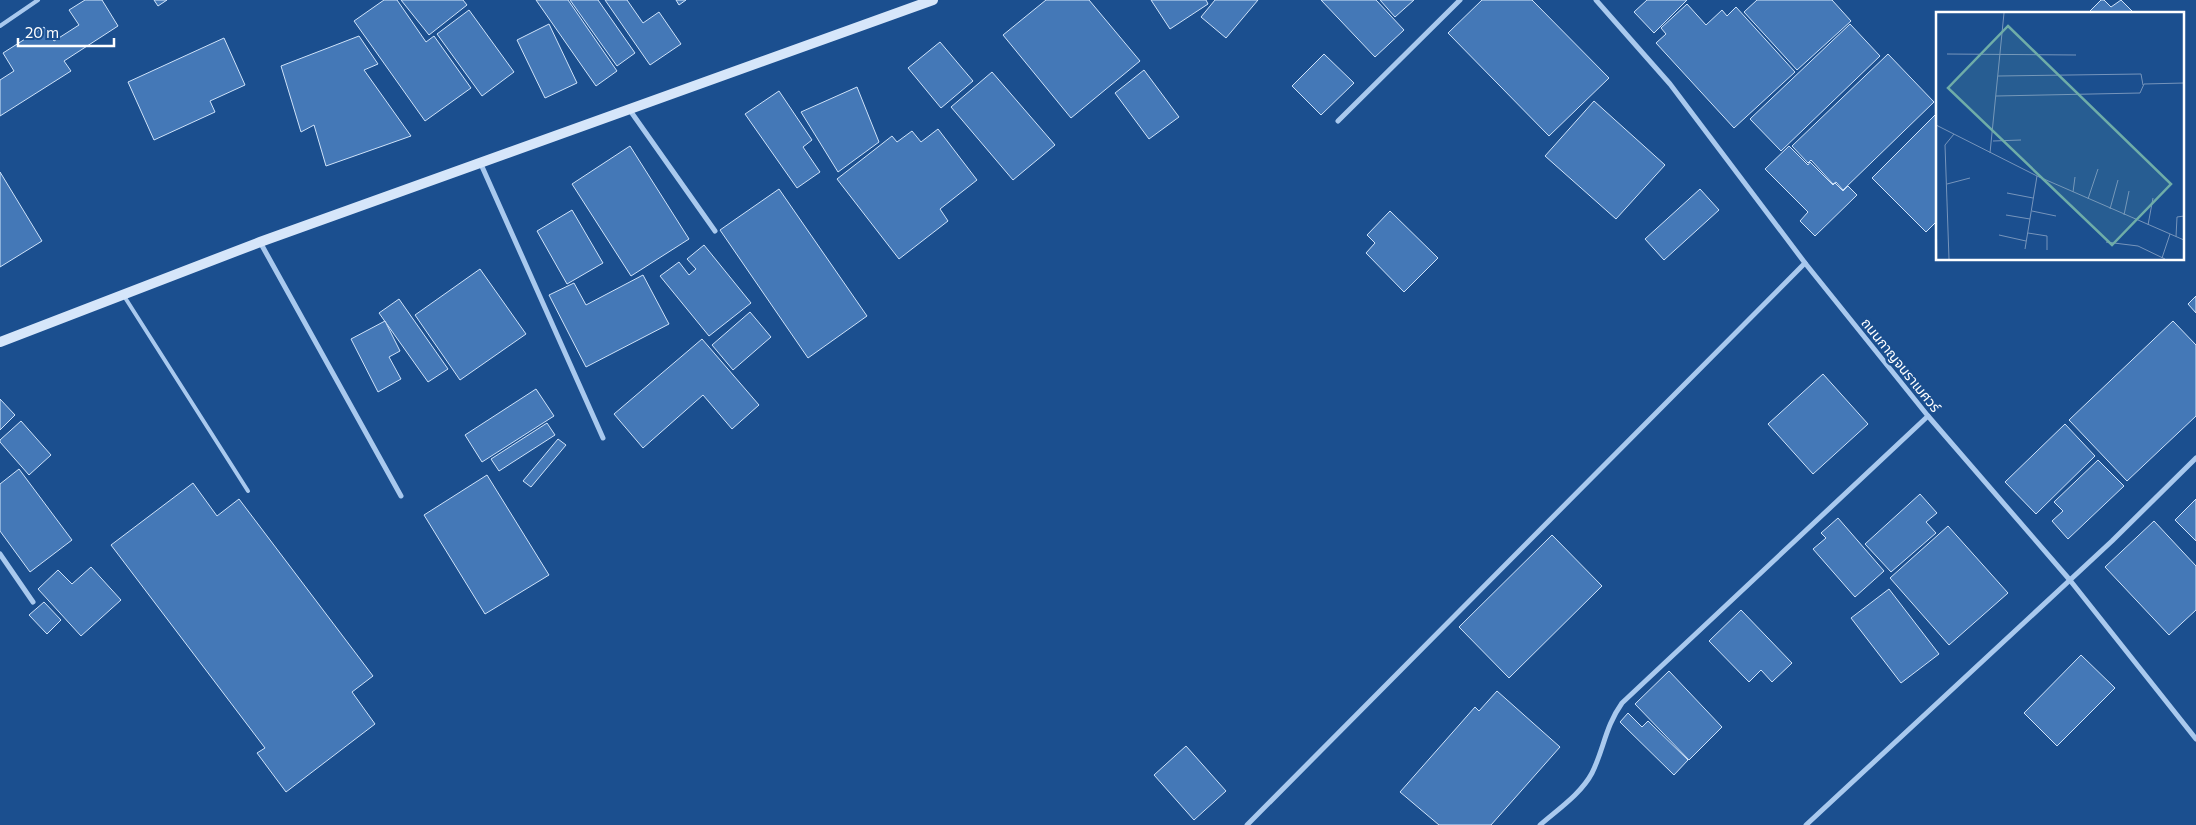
<svg xmlns="http://www.w3.org/2000/svg" width="2196" height="825" viewBox="0 0 2196 825" font-family="Commissioner,'Noto Sans Thai',sans-serif">
  <style>
    .building { fill: #4478b7; stroke: #cfe3fa }
    .lines { fill: none; stroke-linecap: round; stroke-linejoin: round }
    .lane { stroke: #a9c9ee; stroke-width: 4 }
    .street { stroke: #a9c9ee; stroke-width: 5 }
    .secondary { stroke: #d6e6fa; stroke-width: 10 }
    .labels { text-anchor: middle; stroke-width: 5; stroke-linejoin: round; paint-order: stroke }
    .street-label { font-size: 14px; fill: #fff; stroke: #1b4f8f }
    .inset-river { fill: none; stroke: #3c6290; stroke-width: 2.5 }
    .inset-road { fill: none; stroke: #7695bc; stroke-width: 1 }
    .view { fill: #6fada8; fill-opacity: 0.15; stroke: #6fada8; stroke-width: 2.5 }
    .inset-edge { fill: none; stroke: #fff; stroke-width: 2.5 }
  </style>
  <rect width="100%" height="100%" fill="#1b4f8f"/>
  <g class="building">
    <polygon points="85,0 102,0 118,26 64,61 71,71 0,116 0,80 14,71 3,53 44,27 54,41 79,25 69,10"/>
    <polygon points="154,0 167,0 158,6"/>
    <polygon points="384,0 397,0 426,42 434,36 471,88 425,121 354,21"/>
    <polygon points="401,0 463,0 467,5 429,35"/>
    <polygon points="536,0 568,0 617,71 596,86"/>
    <polygon points="570,0 598,0 635,53 617,66"/>
    <polygon points="605,0 627,0 643,23 659,12 681,44 650,65"/>
    <polygon points="676,0 686,0 679,5"/>
    <polygon points="1046,0 1089,0 1140,61 1071,118 1003,35"/>
    <polygon points="1151,0 1206,0 1208,4 1170,29"/>
    <polygon points="1215,0 1258,0 1226,38 1201,17"/>
    <polygon points="1321,0 1376,0 1404,30 1375,57"/>
    <polygon points="1380,0 1414,0 1395,17"/>
    <polygon points="1482,0 1532,0 1609,78 1549,136 1448,33"/>
    <polygon points="1647,0 1687,0 1654,33 1634,12"/>
    <polygon points="1757,0 1832,0 1851,21 1797,70 1744,12"/>
    <polygon points="2101,0 2104,0 2111,7 2121,0 2135,14 2087,14"/>
    <polygon points="1687,4 1706,25 1722,10 1727,16 1736,7 1795,72 1734,128 1656,43 1666,34 1661,28"/>
    <polygon points="469,10 514,72 482,96 437,34"/>
    <polygon points="549,24 577,83 545,98 517,40"/>
    <polygon points="1850,24 1880,56 1781,151 1750,119"/>
    <polygon points="359,36 378,64 364,70 411,136 326,166 314,125 301,132 281,66"/>
    <polygon points="224,38 245,85 210,101 215,112 154,140 128,82"/>
    <polygon points="940,42 973,81 941,108 908,68"/>
    <polygon points="1324,54 1354,83 1321,115 1292,86"/>
    <polygon points="1888,54 1934,102 1843,190 1836,182 1833,184 1811,160 1808,163 1792,146"/>
    <polygon points="1144,70 1179,117 1149,139 1115,93"/>
    <polygon points="992,72 1055,145 1013,180 951,107"/>
    <polygon points="857,87 879,142 838,172 801,112"/>
    <polygon points="779,91 812,140 803,147 820,172 797,188 745,114"/>
    <polygon points="1594,101 1665,165 1616,219 1545,156"/>
    <polygon points="1937,113 1937,221 1926,232 1872,178"/>
    <polygon points="938,129 977,180 940,209 948,221 899,259 837,179 892,136 897,142 912,131 921,142"/>
    <polygon points="630,146 689,239 631,276 572,184"/>
    <polygon points="1789,146 1808,165 1810,162 1833,185 1835,183 1843,191 1848,186 1857,195 1815,236 1800,221 1808,212 1765,169"/>
    <polygon points="0,172 42,241 0,267"/>
    <polygon points="779,189 867,316 808,358 720,230"/>
    <polygon points="1700,189 1719,210 1664,260 1645,239"/>
    <polygon points="572,210 603,263 567,284 537,231"/>
    <polygon points="1390,211 1438,258 1404,292 1366,253 1375,243 1367,235"/>
    <polygon points="704,245 751,303 709,336 660,276 679,262 689,275 696,269 687,259"/>
    <polygon points="480,269 526,334 460,380 415,315"/>
    <polygon points="643,275 669,324 586,367 549,295 574,283 586,305"/>
    <polygon points="2196,296 2196,313 2188,304"/>
    <polygon points="399,299 448,369 428,382 379,313"/>
    <polygon points="750,312 771,337 733,370 712,345"/>
    <polygon points="385,321 400,351 389,357 401,379 378,392 351,339"/>
    <polygon points="2173,321 2196,345 2196,416 2127,481 2069,420"/>
    <polygon points="702,339 759,405 732,429 703,395 643,448 614,414"/>
    <polygon points="1823,374 1868,424 1813,474 1768,424"/>
    <polygon points="536,389 554,416 482,462 465,435"/>
    <polygon points="0,399 15,415 0,430"/>
    <polygon points="21,421 51,455 29,475 0,442 0,440"/>
    <polygon points="547,423 555,435 499,471 491,459"/>
    <polygon points="2065,424 2095,456 2036,514 2005,482"/>
    <polygon points="558,439 566,445 531,487 523,481"/>
    <polygon points="2098,460 2124,486 2068,539 2052,521 2063,511 2054,502"/>
    <polygon points="19,469 72,540 30,572 0,531 0,484"/>
    <polygon points="487,475 549,575 485,614 424,515"/>
    <polygon points="193,483 217,516 239,499 373,676 352,692 375,724 286,792 257,753 265,748 111,545"/>
    <polygon points="1920,494 1937,513 1926,522 1936,533 1891,572 1865,544"/>
    <polygon points="2196,499 2196,541 2175,520"/>
    <polygon points="1838,518 1884,571 1855,597 1813,549 1826,538 1821,533"/>
    <polygon points="2154,521 2196,566 2196,610 2169,635 2105,567"/>
    <polygon points="1948,526 2008,593 1949,645 1890,578"/>
    <polygon points="1552,535 1602,586 1509,678 1459,627"/>
    <polygon points="91,567 121,600 81,636 38,589 58,570 72,584"/>
    <polygon points="1889,589 1939,654 1901,683 1851,618"/>
    <polygon points="44,602 61,620 47,634 29,615"/>
    <polygon points="1741,610 1792,663 1772,682 1761,670 1749,682 1709,641"/>
    <polygon points="2081,655 2115,688 2057,746 2024,713"/>
    <polygon points="1669,671 1722,727 1689,760 1635,704"/>
    <polygon points="1497,691 1560,747 1491,825 1439,825 1400,792 1475,707 1479,711"/>
    <polygon points="1628,713 1642,727 1648,721 1688,760 1674,775 1620,722"/>
    <polygon points="1186,746 1226,791 1194,820 1154,775"/>
  </g>
  <g class="lines">
    <g class="lane">
      <polyline points="0,26 38,0"/>
      <polyline points="124,296 248,491"/>
    </g>
    <g class="street">
      <polyline points="1596,0 1670,84 1805,263 1928,416 2069,579 2196,739"/>
      <polyline points="629,109 715,231"/>
      <polyline points="1338,121 1460,0"/>
      <polyline points="480,162 603,438"/>
      <polyline points="260,242 401,496"/>
      <polyline points="0,554 33,602"/>
      <polyline points="1247,825 1805,263"/>
      <path d="M 1540,825 C 1557,810 1581,794 1592,773 C 1604,749 1605,727 1622,703 L 1928,416"/>
      <polyline points="1806,825 2112,541 2196,458"/>
    </g>
    <polyline class="secondary" points="0,342 260,242 933,0"/>
  </g>
  <g class="labels">
    <g class="street-label">
      <text transform="translate(1901 365) rotate(51)" y="5">ถนนกาญจนราเมศวร์</text>
    </g>
  </g>
  <g transform="translate(1936 12)">
    <rect width="248" height="248" fill="#1b4f8f"/>
    <path class="inset-river" d="M 0,227 L 1,247"/>
    <path class="inset-road" d="M 11,42 L 140,43M 62,64 L 205,62 L 207,73M 60,84 L 204,81 L 208,72 L 248,71M 0,113 L 101,164 L 248,228M 57,129 L 85,128M 54,141 L 68,1M 11,172 L 34,166M 137,180 L 139,165M 71,181 L 97,186M 152,187 L 162,157M 174,197 L 182,168M 96,199 L 120,204M 70,203 L 94,207M 188,203 L 193,179M 212,213 L 217,186M 92,221 L 111,224 L 111,238M 63,223 L 90,229M 240,225 L 241,205 L 248,204M 170,230 L 202,234 L 229,247M 89,237 L 101,164M 226,246 L 234,222M 13,247 L 9,133 L 18,122"/>
    <path class="view" d="M 72,14 L 235,172 L 176,233 L 12,76 Z"/>
    <rect width="248" height="248" class="inset-edge"/>
  </g>
  <path d="M18 38v8h96v-8" fill="none" stroke="#ffffff" stroke-width="2.5"/>
  <text x="25" y="38" font-size="15" fill="#ffffff" stroke="#1b4f8f" stroke-width="4" paint-order="stroke">20 m</text>
</svg>
